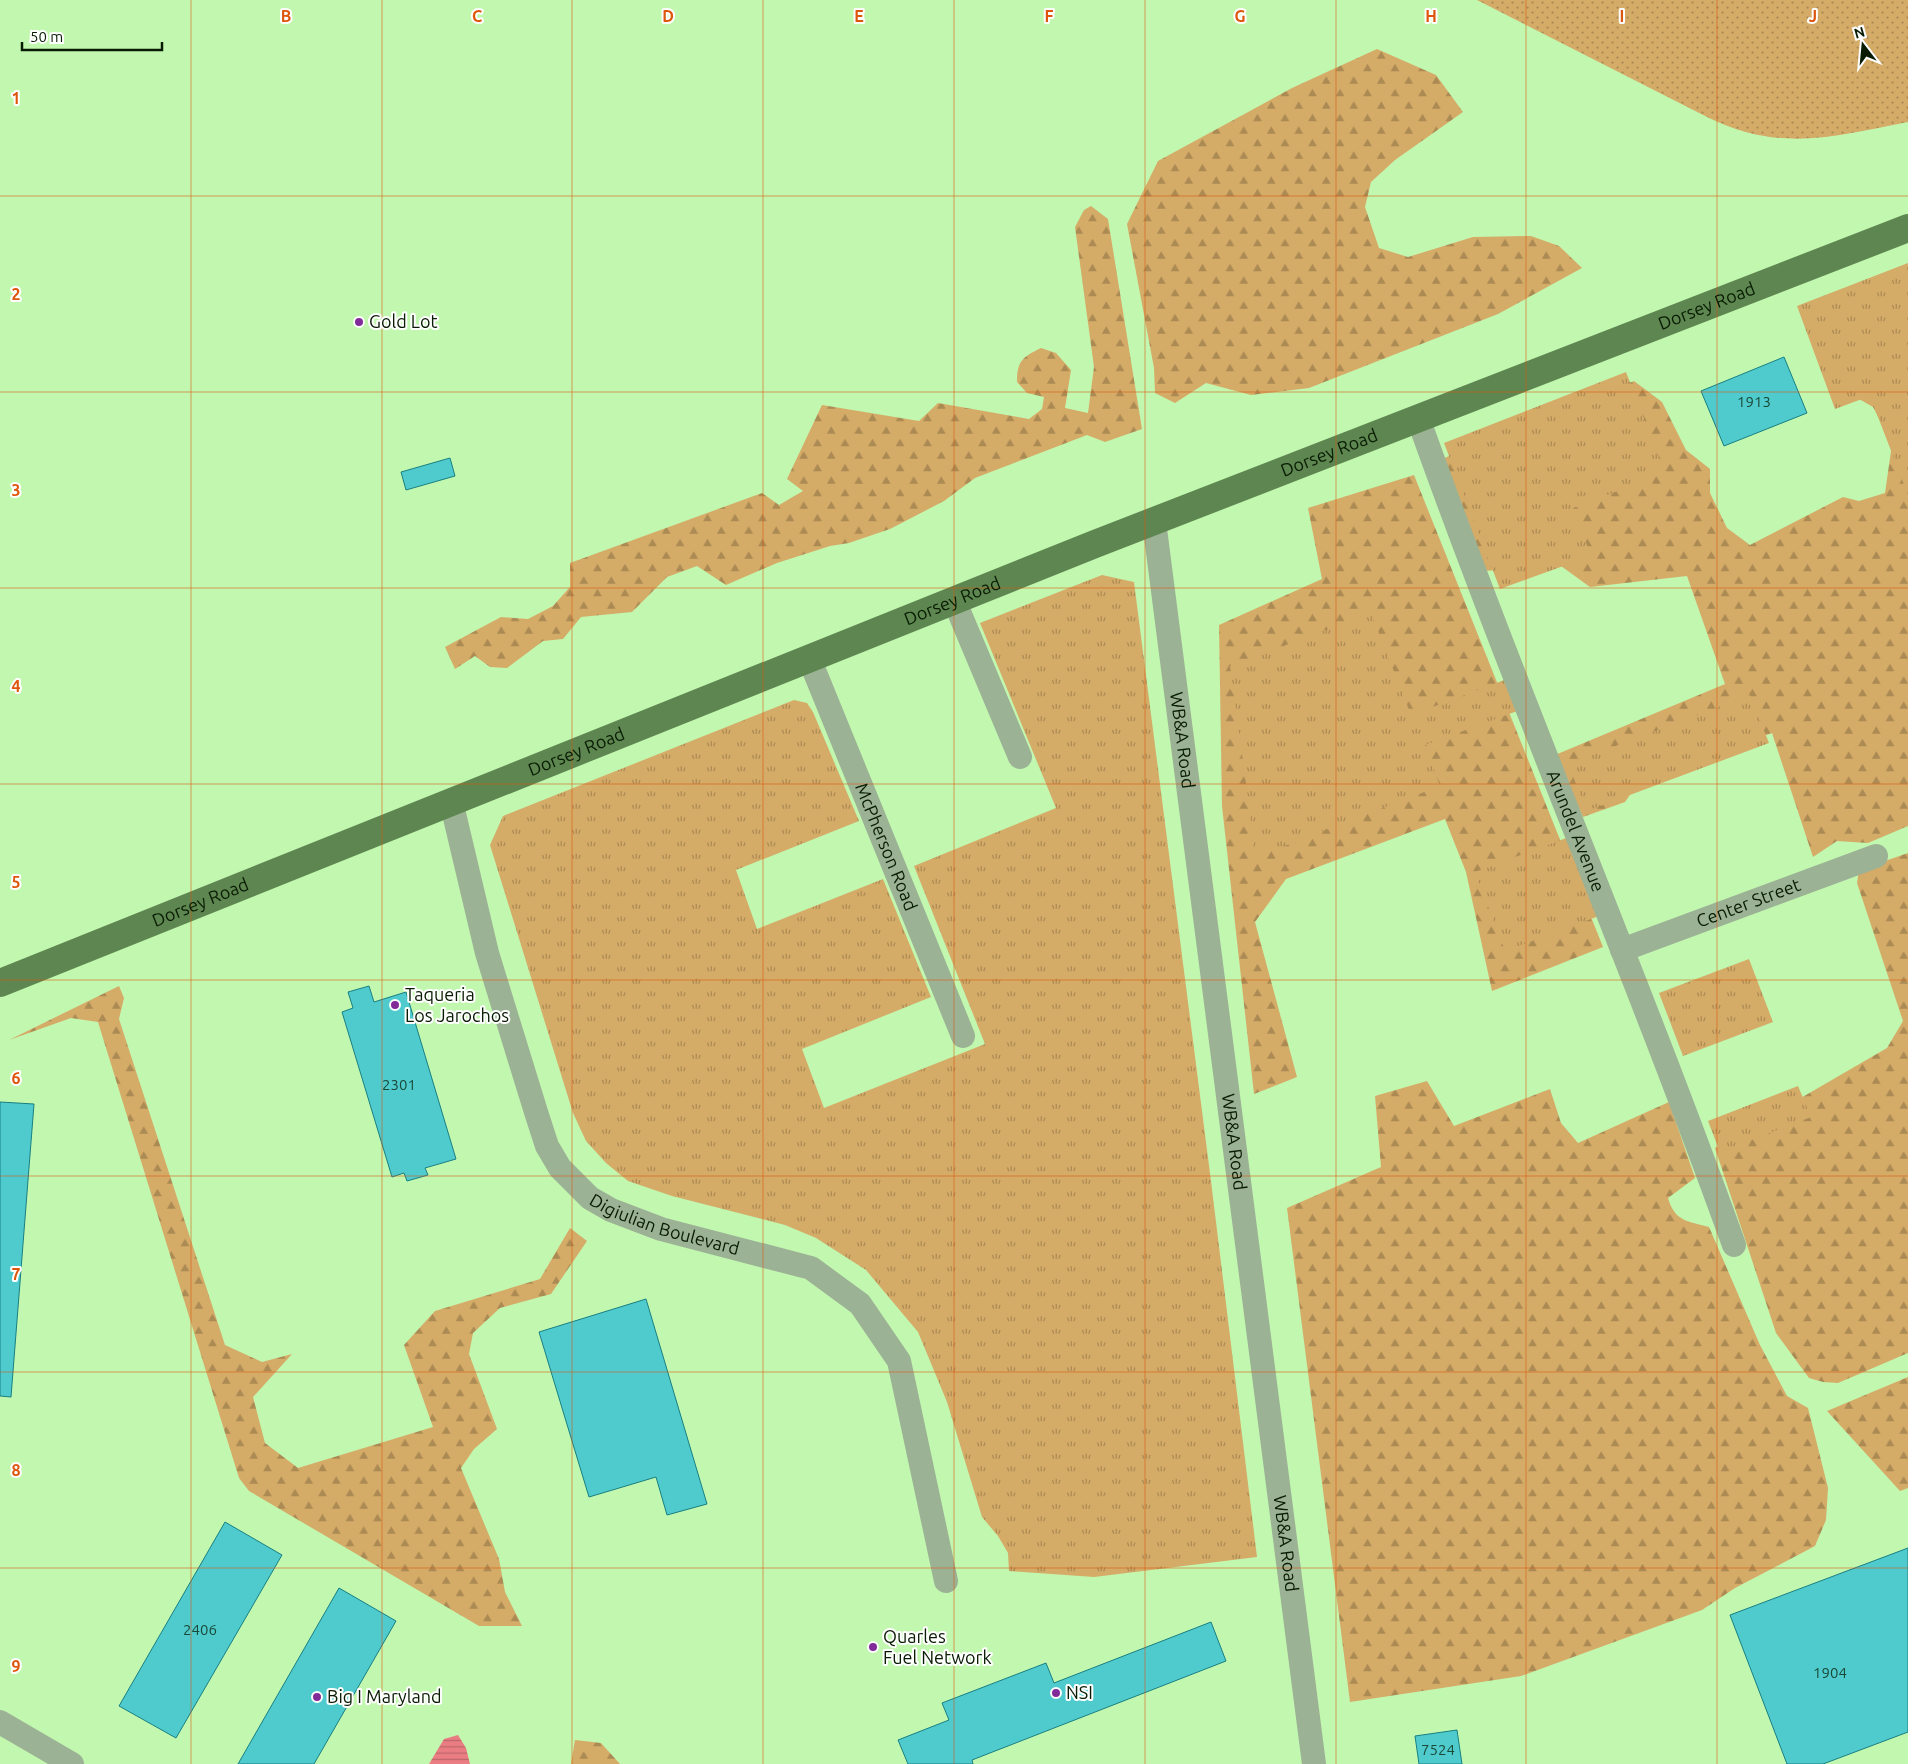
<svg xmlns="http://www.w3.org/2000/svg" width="1908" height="1764" viewBox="0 0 1908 1764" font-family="Ubuntu,sans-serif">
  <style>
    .grass { fill: url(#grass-dots) }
    .forest { fill: url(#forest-firs) }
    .park { fill: url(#park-tufts) }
    .water { fill: url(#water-rules) }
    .building { fill: #4fcbce; stroke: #187f81 }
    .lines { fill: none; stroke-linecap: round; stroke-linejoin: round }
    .minor { stroke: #9cb295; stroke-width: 24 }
    .major { stroke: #5e8650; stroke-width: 28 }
    .grid { fill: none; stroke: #dd560c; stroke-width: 1; stroke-opacity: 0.55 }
    .poi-dot { fill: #812b99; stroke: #fff; stroke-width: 2 }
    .labels { text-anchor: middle; stroke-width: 4; stroke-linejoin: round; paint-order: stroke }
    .number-label { font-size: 15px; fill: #1a4836 }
    .street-label { font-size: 18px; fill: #091c03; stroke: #fff }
    .poi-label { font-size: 18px; fill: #091c03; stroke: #fff; text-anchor: start }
    .grid-label { font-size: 16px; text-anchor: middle; font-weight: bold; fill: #dd560c; stroke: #fff; stroke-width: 4; stroke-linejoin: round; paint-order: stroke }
  </style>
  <defs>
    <pattern id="grass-dots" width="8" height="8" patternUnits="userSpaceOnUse" patternTransform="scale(1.25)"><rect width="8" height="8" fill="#d5ab68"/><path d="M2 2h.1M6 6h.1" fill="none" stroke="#ab8a53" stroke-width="1.8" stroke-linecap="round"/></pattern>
    <pattern id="forest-firs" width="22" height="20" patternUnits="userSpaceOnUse" patternTransform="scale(1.25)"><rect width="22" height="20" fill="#d5ab68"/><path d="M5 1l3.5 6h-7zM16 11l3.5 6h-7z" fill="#ab8a53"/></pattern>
    <pattern id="park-tufts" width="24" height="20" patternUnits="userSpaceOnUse" patternTransform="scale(1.25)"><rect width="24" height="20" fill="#d5ab68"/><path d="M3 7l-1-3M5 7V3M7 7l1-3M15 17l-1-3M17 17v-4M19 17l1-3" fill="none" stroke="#ab8a53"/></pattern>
    <pattern id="water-rules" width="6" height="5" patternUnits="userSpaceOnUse" patternTransform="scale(1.25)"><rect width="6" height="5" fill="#ea7d83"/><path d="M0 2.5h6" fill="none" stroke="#bc6669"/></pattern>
  </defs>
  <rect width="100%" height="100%" fill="#c2f7b0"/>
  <path class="grass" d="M 1477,0 L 1908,0 L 1908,122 C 1835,136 1781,153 1709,118 Z"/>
  <g class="forest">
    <polygon points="1377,49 1436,75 1463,112 1395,160 1371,182 1365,207 1379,248 1408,257 1473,237 1531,236 1559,246 1582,268 1498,314 1309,388 1251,395 1206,383 1175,403 1155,393 1154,368 1127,224 1158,161 1292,88"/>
    <path d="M 1091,206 L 1108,219 L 1142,429 L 1105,442 L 1087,435 L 975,478 L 944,501 L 890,529 L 849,543 L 830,546 L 777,563 L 726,585 L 697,566 L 667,577 L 632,612 L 581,617 L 563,639 L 543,641 L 507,668 L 490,667 L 475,656 L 455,669 L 445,647 L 501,617 L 528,619 L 553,606 L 570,587 L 570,563 L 762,493 L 779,505 L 803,491 L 787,479 L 822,405 L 919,421 L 938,403 L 1029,419 L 1042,409 L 1044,397 L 1027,393 L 1017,382 C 1017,360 1023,357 1041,348 L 1056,353 L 1071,370 L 1065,408 L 1088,413 L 1094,367 L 1075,227 L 1084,210 Z"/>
    <polygon points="1826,319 1908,417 1908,826 1868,843 1837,841 1813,857 1772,733 1636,786 1625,802 1583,817 1555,755 1725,684 1687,576 1590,587 1561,566 1483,571 1442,459 1634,381 1662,402 1686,450 1710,469 1710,493 1727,528 1750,545 1843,497 1859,501 1885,493 1892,444 1873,407 1852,395"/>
    <polygon points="1414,475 1603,947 1492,991 1466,872 1445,819 1286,879 1255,922 1297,1077 1254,1094 1222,806 1219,625 1322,579 1308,508"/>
    <polygon points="1908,853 1908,1353 1838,1383 1823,1382 1809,1378 1776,1333 1715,1148 1887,1048 1903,1021 1857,883 1859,870"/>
    <polygon points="119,986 124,998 119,1019 225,1345 262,1362 292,1354 253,1397 265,1443 298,1468 433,1427 404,1345 435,1311 540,1279 570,1228 587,1241 551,1294 500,1308 473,1333 469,1354 497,1429 474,1449 461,1468 499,1559 505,1592 522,1626 479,1626 249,1491 239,1478 98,1022 71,1018 9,1040"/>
    <path d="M 1427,1081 L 1454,1126 L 1550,1089 L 1561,1123 L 1578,1143 L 1669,1102 L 1695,1178 L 1668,1198 C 1675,1222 1688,1221 1709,1227 L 1760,1345 L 1787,1396 L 1808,1408 L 1828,1488 L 1826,1520 L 1815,1546 L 1735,1588 L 1702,1610 L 1521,1676 L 1350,1702 L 1287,1208 L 1381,1167 L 1375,1096 Z"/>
    <polygon points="1908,1377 1908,1488 1900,1491 1827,1411"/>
    <polygon points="575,1740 601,1743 620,1764 571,1764"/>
  </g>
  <g class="park">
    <polygon points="1908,263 1908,495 1870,396 1835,409 1797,306"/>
    <polygon points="1626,372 1665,473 1573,508 1591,556 1500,589 1444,443"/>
    <polygon points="1102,575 1134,582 1211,1181 1257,1557 1094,1577 1009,1571 1008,1553 998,1536 982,1517 947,1402 918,1332 866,1270 816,1238 785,1225 672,1196 628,1181 606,1163 586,1141 573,1113 490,845 503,816 794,700 807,703 813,712 859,821 736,870 757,929 883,879 931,997 802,1049 824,1108 985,1044 914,866 1056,808 980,623"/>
    <polygon points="1371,613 1411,715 1507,679 1520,710 1425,745 1440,786 1256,857 1230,666"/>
    <polygon points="1750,695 1769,743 1587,811 1568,764"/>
    <polygon points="1569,837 1599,916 1505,951 1475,872"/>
    <polygon points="1749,959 1773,1022 1683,1056 1659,993"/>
    <polygon points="1798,1086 1811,1117 1720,1152 1708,1121"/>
  </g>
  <polygon class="water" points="458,1735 466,1748 470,1764 429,1764 444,1739"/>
  <g class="building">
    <polygon points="1784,357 1807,413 1724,446 1701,391"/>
    <polygon points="450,458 455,476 406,490 401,472"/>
    <polygon points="369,986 374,1002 406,992 456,1159 425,1168 428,1175 407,1181 404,1173 392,1177 342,1012 353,1008 348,992"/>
    <polygon points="0,1102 34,1104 11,1397 0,1396"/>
    <polygon points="646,1299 707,1504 667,1515 656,1477 589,1497 539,1332"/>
    <polygon points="225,1522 282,1555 176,1738 119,1706"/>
    <polygon points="1908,1548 1908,1732 1823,1764 1787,1764 1730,1615"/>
    <polygon points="339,1588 396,1621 314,1764 238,1764"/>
    <polygon points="1211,1622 1226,1661 972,1760 973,1764 908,1764 898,1740 949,1720 942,1703 1046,1663 1054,1683"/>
    <polygon points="1457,1730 1462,1764 1419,1764 1415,1736"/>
  </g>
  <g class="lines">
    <g class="minor">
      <path id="s1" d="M 1418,418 C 1517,696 1634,967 1734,1245"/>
      <path id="s2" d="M 1154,521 L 1314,1764"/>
      <polyline points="954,600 1020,757"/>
      <path id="s3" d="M 809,658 L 963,1036"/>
      <path id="s4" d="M 451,801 L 487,953 L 536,1112 L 547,1146 L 560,1168 L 590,1198 L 611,1210 L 661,1229 L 811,1268 L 860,1304 L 899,1361 L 946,1581"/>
      <path id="s5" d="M 1622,950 L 1876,856"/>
      <polyline points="0,1722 72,1764"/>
    </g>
    <path class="major" id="s6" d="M 0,983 L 1095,544 L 1908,228"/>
  </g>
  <path class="grid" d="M 191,0 L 191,1764M 382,0 L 382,1764M 572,0 L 572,1764M 763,0 L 763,1764M 954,0 L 954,1764M 1145,0 L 1145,1764M 1336,0 L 1336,1764M 1526,0 L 1526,1764M 1717,0 L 1717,1764M 0,196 L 1908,196M 0,392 L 1908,392M 0,588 L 1908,588M 0,784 L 1908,784M 0,980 L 1908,980M 0,1176 L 1908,1176M 0,1372 L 1908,1372M 0,1568 L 1908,1568"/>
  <g class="poi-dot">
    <circle cx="359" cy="322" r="5"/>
    <circle cx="395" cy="1005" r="5"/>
    <circle cx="873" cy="1647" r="5"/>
    <circle cx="1056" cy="1693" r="5"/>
    <circle cx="317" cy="1697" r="5"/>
  </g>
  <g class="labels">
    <g class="number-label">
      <text x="1754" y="407">1913</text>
      <text x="399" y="1090">2301</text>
      <text x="200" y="1635">2406</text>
      <text x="1830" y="1678">1904</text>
      <text x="1438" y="1755">7524</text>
    </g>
    <g class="street-label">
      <text dy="6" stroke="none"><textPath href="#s6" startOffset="1836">Dorsey Road</textPath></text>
      <text dy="6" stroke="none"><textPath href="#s6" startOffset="1431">Dorsey Road</textPath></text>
      <text dy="6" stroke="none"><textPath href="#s6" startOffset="1026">Dorsey Road</textPath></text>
      <text dy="6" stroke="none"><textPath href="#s2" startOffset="221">WB&amp;A Road</textPath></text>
      <text dy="6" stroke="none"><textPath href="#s6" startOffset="621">Dorsey Road</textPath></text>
      <text dy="6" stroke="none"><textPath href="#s1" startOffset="442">Arundel Avenue</textPath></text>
      <text dy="6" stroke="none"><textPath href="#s3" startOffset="204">McPherson Road</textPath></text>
      <text dy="6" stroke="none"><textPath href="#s6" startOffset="216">Dorsey Road</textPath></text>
      <text dy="6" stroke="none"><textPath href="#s5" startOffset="135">Center Street</textPath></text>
      <text dy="6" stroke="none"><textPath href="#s2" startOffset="626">WB&amp;A Road</textPath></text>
      <text dy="6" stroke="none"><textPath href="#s4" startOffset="506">Digiulian Boulevard</textPath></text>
      <text dy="6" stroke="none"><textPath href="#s2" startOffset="1031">WB&amp;A Road</textPath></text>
    </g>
    <g class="poi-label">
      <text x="369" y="328">Gold Lot</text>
      <text x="405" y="1001">Taqueria<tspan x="405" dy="21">Los Jarochos</tspan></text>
      <text x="883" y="1643">Quarles<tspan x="883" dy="21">Fuel Network</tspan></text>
      <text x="1066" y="1699">NSI</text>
      <text x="327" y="1703">Big I Maryland</text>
    </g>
  </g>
  <g class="grid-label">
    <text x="286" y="22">B</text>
    <text x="477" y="22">C</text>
    <text x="668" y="22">D</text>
    <text x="859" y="22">E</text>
    <text x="1049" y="22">F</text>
    <text x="1240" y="22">G</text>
    <text x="1431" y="22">H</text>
    <text x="1622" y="22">I</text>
    <text x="1813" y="22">J</text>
    <text x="16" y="104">1</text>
    <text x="16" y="300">2</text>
    <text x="16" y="496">3</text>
    <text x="16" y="692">4</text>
    <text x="16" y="888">5</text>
    <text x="16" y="1084">6</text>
    <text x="16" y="1280">7</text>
    <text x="16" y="1476">8</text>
    <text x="16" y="1672">9</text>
  </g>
  <g transform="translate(1863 45) rotate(344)" stroke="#ffffff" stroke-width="4" paint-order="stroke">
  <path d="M0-4L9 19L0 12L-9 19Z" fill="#091c03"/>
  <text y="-8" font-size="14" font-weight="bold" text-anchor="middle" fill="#091c03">N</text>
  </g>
  <path d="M22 42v8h140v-8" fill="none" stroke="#091c03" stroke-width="2.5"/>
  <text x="30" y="42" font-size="15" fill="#091c03" stroke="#ffffff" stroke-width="4" paint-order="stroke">50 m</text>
</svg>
